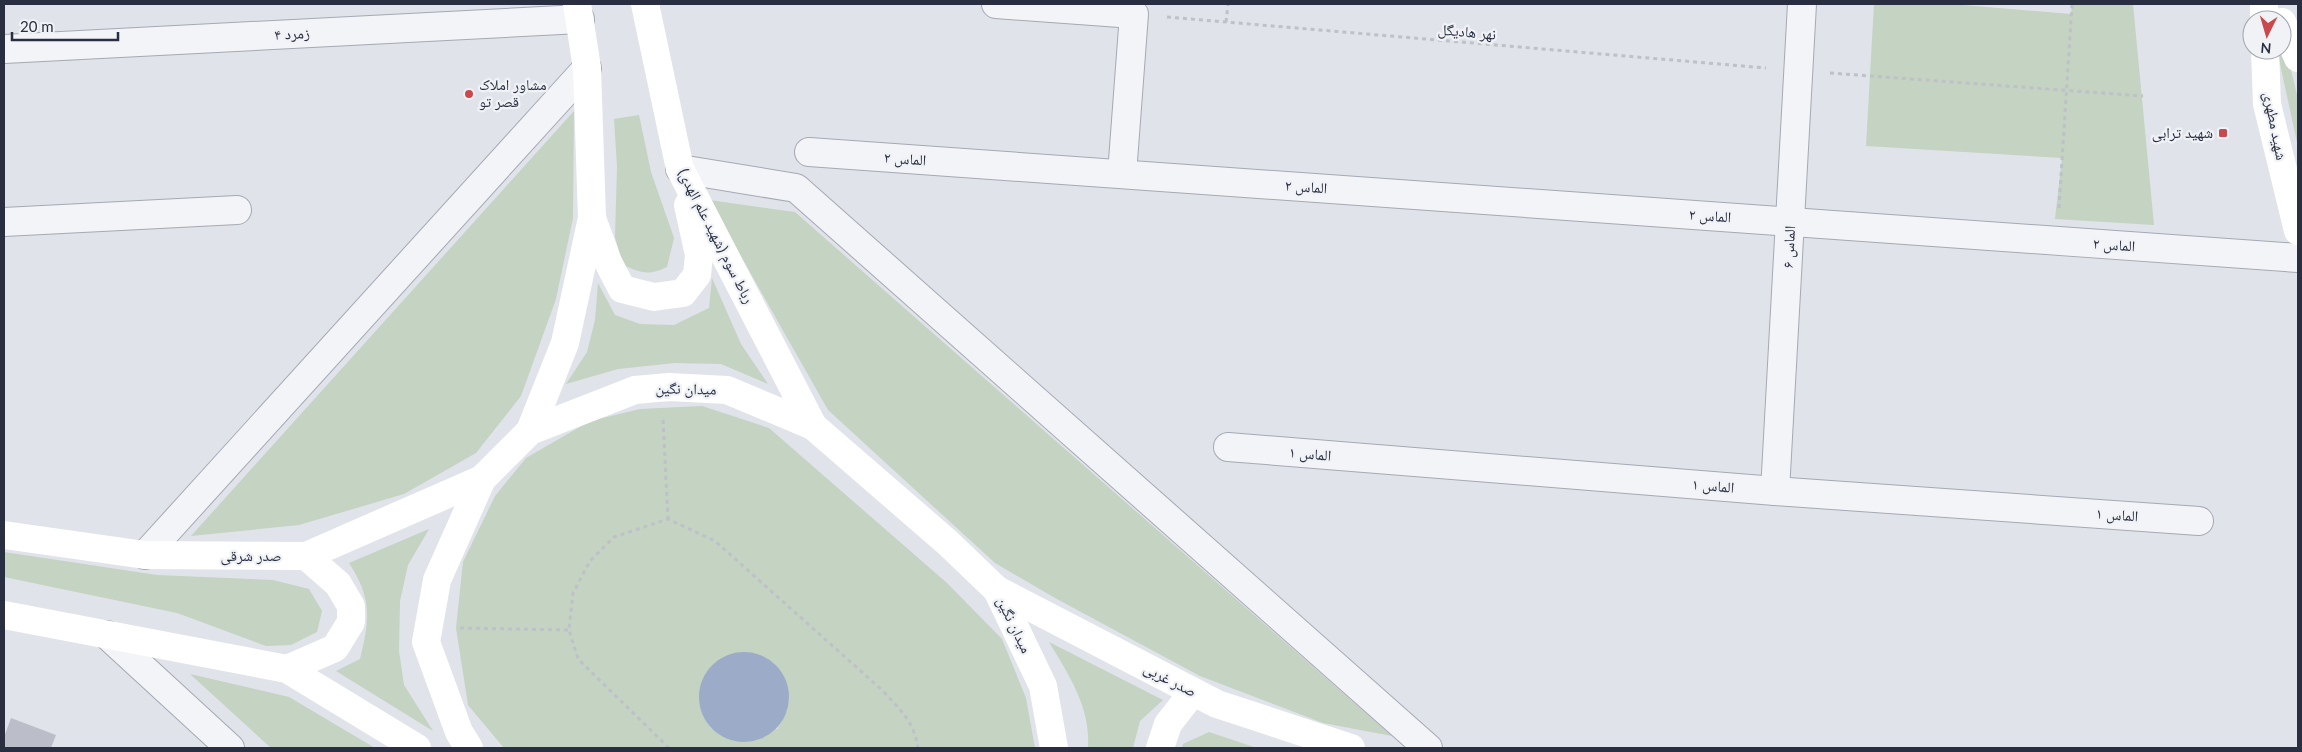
<svg xmlns="http://www.w3.org/2000/svg" width="2302" height="752" viewBox="0 0 2302 752" font-family="Lato,'Noto Naskh Arabic',sans-serif">
  <style>
    .green { fill: #c4d3c2; fill-rule: evenodd }
    .water { fill: #9cacc8 }
    .building { fill: #bbbec9 }
    .lines { fill: none; stroke-linecap: round; stroke-linejoin: round }
    .street-casing { stroke: #a5a9b3; stroke-width: 30 }
    .path { stroke: #bec1c7; stroke-width: 3; stroke-dasharray: 4 4; stroke-linecap: butt }
    .street { stroke: #f3f4f7; stroke-width: 28 }
    .secondary { stroke: #fff; stroke-width: 28 }
    .poi-dot { fill: #cb494d; stroke: #f0f2f6; stroke-width: 2 }
    .labels { text-anchor: middle; stroke-width: 4.5; stroke-linejoin: round; paint-order: stroke }
    .street-label { font-size: 15px; fill: #292f40; stroke: #f0f2f6 }
    .poi-label { font-size: 15px; fill: #292f40; stroke: #f0f2f6; text-anchor: start }
  </style>
  <rect width="100%" height="100%" fill="#e0e3e9"/>
  <g class="green">
    <polygon points="1874,4 1951,4 2071,14 2072,4 2133,4 2154,225 2055,219 2062,158 1866,146"/>
    <polygon points="2282,33 2298,99 2298,147 2277,50 2282,50"/>
    <polygon points="574,111 573,218 556,299 521,396 476,453 404,494 299,525 191,536"/>
    <path d="M 639,115 L 651,172 L 674,238 L 667,267 C 648,276 642,273 623,265 L 615,237 L 617,167 L 614,119 Z"/>
    <polygon points="709,200 795,212 1392,736 1323,723 1200,676 1055,598 995,563 828,410"/>
    <polygon points="712,278 741,344 768,384 721,364 675,363 618,369 566,384 587,352 595,320 598,283 615,315 640,324 674,325 709,308"/>
    <path d="M 702,406 L 769,428 L 947,583 L 1002,639 L 1026,698 L 1035,748 L 504,748 L 468,705 L 456,628 L 463,562 L 495,496 L 526,458 L 590,421 L 640,409 ZM 729,655 L 782,673 C 792,694 790,710 777,729 L 722,736 L 710,727 L 703,715 L 706,673 L 716,662 Z"/>
    <path d="M 429,529 L 408,565 L 400,601 L 399,651 L 404,685 L 433,731 L 336,671 L 360,659 C 370,620 372,598 349,563 Z"/>
    <polygon points="4,552 157,575 273,580 309,589 322,611 317,632 291,645 266,646 177,613 4,577"/>
    <path d="M 1049,642 L 1163,700 L 1140,721 L 1133,748 L 1088,748 C 1091,708 1069,675 1049,642 Z"/>
    <polygon points="190,674 289,697 375,748 271,748"/>
    <polygon points="1209,732 1254,747 1259,748 1182,748 1183,744"/>
  </g>
  <circle class="water" cx="744" cy="697" r="45"/>
  <polygon class="building" points="11,718 56,735 51,748 4,748 4,737"/>
  <g class="lines">
    <defs>
      <g id="street">
        <polyline points="996,4 1134,14 1122,174"/>
        <polyline points="4,49 580,19"/>
        <polyline points="809,152 2298,258"/>
        <polyline points="680,169 796,188 1428,748"/>
        <polyline points="4,222 237,210"/>
        <polyline points="1228,447 1775,491 2199,521"/>
        <polyline points="1775,491 1802,4"/>
        <polyline points="145,555 587,68"/>
        <polyline points="107,635 230,748"/>
      </g>
    </defs>
    <use href="#street" class="street-casing"/>
    <g class="path">
      <polyline points="1167,17 1766,68"/>
      <polyline points="1226,22 1228,4"/>
      <polyline points="1830,73 2143,96"/>
      <polyline points="2059,208 2072,4"/>
      <polyline points="663,420 668,519"/>
      <polyline points="460,628 569,630"/>
      <path d="M 669,748 L 578,659 L 569,630 L 573,593 L 590,561 L 614,537 L 668,519 L 715,541 L 882,690 C 900,710 914,721 918,748"/>
    </g>
    <use href="#street" class="street"/>
    <g class="secondary">
      <polyline points="645,4 680,169 813,426"/>
      <polyline points="2264,4 2264,20"/>
      <polyline points="2282,22 2298,58"/>
      <polyline points="2265,50 2267,104 2298,231"/>
      <polyline points="592,218 608,262 622,289 654,297 683,293 697,275 699,255 688,205"/>
      <polyline points="530,431 565,343 592,218 587,68 577,4"/>
      <polyline points="4,535 145,555 306,556 482,479"/>
      <polyline points="997,590 1217,704 1351,748"/>
      <polyline points="4,615 287,669 417,748"/>
      <polyline points="287,669 335,648 351,622 351,606 338,584 306,556"/>
      <polyline points="469,748 459,732 426,642 437,580 482,479 530,431 635,390 669,387 727,390 813,426 948,543 997,590 1043,686 1054,748"/>
      <polyline points="1160,748 1168,724 1193,692"/>
    </g>
  </g>
  <g class="poi-dot">
    <circle cx="469" cy="94" r="5"/>
    <rect x="2218" y="128" width="10" height="10" rx="2.5"/>
  </g>
  <g class="labels">
    <g class="street-label">
      <text transform="translate(1467 32) rotate(5)" y="5">نهر هادیگل</text>
      <text transform="translate(292 34) rotate(-3)" y="5">زمرد ۴</text>
      <text transform="translate(2275 126) rotate(79)" y="5">شهید مطهری</text>
      <text transform="translate(905 159) rotate(4)" y="5">الماس ۲</text>
      <text transform="translate(1306 187) rotate(4)" y="5">الماس ۲</text>
      <text transform="translate(1710 216) rotate(4)" y="5">الماس ۲</text>
      <text transform="translate(716 236) rotate(63)" y="5">رباط سوم (شهید علم الهدی)</text>
      <text transform="translate(2114 245) rotate(4)" y="5">الماس ۲</text>
      <text transform="translate(1789 247) rotate(-87)" y="5">الماس ۶</text>
      <text transform="translate(686 389) rotate(1)" y="5">میدان نگین</text>
      <text transform="translate(1310 454) rotate(5)" y="5">الماس ۱</text>
      <text transform="translate(1713 486) rotate(5)" y="5">الماس ۱</text>
      <text transform="translate(2117 515) rotate(4)" y="5">الماس ۱</text>
      <text x="251" y="561">صدر شرقی</text>
      <text transform="translate(1014 625) rotate(64)" y="5">میدان نگین</text>
      <text transform="translate(1170 680) rotate(27)" y="5">صدر غربی</text>
    </g>
    <g class="poi-label">
      <text x="479" y="90">مشاور املاک<tspan x="479" dy="17">قصر تو</tspan></text>
      <text x="2213" y="138" text-anchor="end">شهید ترابی</text>
    </g>
  </g>
  <rect width="2302" height="752" fill="none" stroke="#292f40" stroke-width="10"/>
  <g transform="translate(2267 35) rotate(185)"><circle r="24" fill="#f0f2f6" stroke="#a0a4ad"/>
  <path d="M0-4L9 19L0 12L-9 19Z" fill="#cb494d"/>
  <text y="-8" font-size="14" font-weight="bold" text-anchor="middle" fill="#292f40">N</text>
  </g>
  <path d="M12 32v8h106v-8" fill="none" stroke="#292f40" stroke-width="2.5"/>
  <text x="20" y="32" font-size="15" fill="#292f40" stroke="#f0f2f6" stroke-width="4" paint-order="stroke">20 m</text>
</svg>
